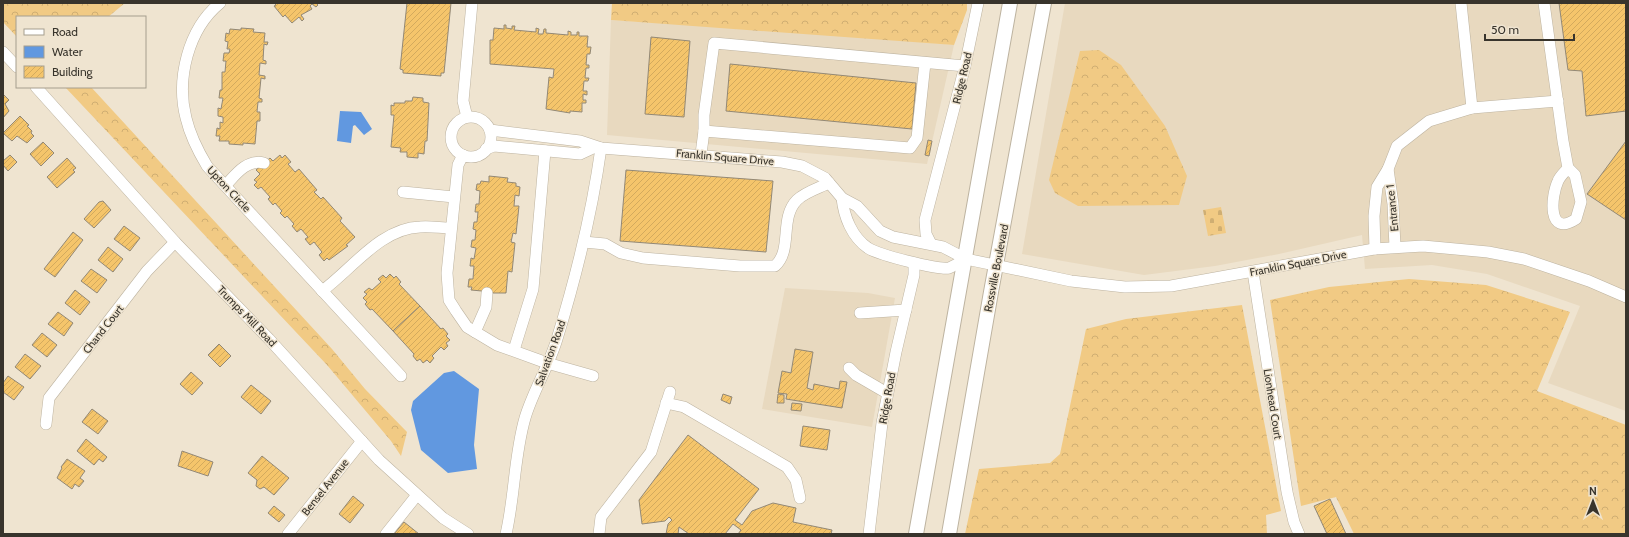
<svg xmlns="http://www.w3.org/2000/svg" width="1629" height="537" viewBox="0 0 1629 537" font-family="Cabin,sans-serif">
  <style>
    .built { fill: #e8d9bf }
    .forest { fill: url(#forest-crowns) }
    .cemetery { fill: url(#cemetery-stones) }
    .water { fill: #6198e0 }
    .building { fill: url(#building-hatch); stroke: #928876 }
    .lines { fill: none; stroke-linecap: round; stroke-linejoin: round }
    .minor-casing { stroke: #bdb3a0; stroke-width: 12 }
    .major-casing { stroke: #bdb3a0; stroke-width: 16 }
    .minor { stroke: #fff; stroke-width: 11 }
    .major { stroke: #fff; stroke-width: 14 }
    .labels { text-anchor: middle; stroke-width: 3; stroke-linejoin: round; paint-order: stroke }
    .street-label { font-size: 11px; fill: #38342c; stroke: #efe4d0 }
  </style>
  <defs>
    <pattern id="forest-crowns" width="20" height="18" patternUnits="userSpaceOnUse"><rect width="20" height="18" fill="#f1ca84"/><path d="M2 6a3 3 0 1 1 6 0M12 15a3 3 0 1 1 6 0" fill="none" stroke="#cfae72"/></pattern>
    <pattern id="cemetery-stones" width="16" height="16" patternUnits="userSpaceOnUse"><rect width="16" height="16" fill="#f1ca84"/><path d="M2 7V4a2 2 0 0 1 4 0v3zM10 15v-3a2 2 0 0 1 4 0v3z" fill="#cfae72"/></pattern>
    <pattern id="building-hatch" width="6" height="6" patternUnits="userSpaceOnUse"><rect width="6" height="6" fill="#f5c56b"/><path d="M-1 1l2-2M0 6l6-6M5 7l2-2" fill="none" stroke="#d3aa5d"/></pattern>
  </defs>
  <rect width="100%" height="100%" fill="#efe4d0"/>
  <g class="built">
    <polygon points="1065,3 1626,3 1626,411 1548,383 1580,306 1487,274 1432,265 1365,269 1362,235 1279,254 1215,266 1144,275 1022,254"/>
    <polygon points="611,20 846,35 954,45 927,164 607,135"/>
    <polygon points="785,288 868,293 895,298 872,427 762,409"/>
  </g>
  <g class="forest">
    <polygon points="3,3 125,3 108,17 17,17 17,37 3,22"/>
    <polygon points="612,3 967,3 967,10 954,45 611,20"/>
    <polygon points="1099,50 1121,65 1165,126 1187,176 1179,205 1078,206 1055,193 1049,180 1080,51"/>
    <polygon points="65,87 91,87 332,349 365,389 407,432 401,456 391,441 327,365"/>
    <polygon points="1409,279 1486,285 1570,312 1537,391 1626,425 1626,534 1354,534 1336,497 1301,506 1270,300 1329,287"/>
    <polygon points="1242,305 1281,511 1266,515 1267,534 965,534 979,469 1050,463 1060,454 1086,329 1126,319"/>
  </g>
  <polygon class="cemetery" points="1221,207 1226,233 1208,236 1203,210"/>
  <g class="water">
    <polygon points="340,111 361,112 372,129 364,135 355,125 353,126 351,143 337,141"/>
    <polygon points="454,371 479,389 474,445 477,469 448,473 421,450 411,410 413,401 444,373"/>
  </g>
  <g class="building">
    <polygon points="274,3 316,3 318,5 316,7 312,4 310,6 312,9 301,15 304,19 302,21 299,17 292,23 285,15 283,17 274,6 276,5"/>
    <polygon points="407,3 451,3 444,73 441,73 441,76 403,73 403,70 400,69"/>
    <polygon points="1559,3 1626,3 1626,111 1586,116 1582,71 1568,70"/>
    <polygon points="504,25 506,25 506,28 512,29 512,26 515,26 514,30 536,32 536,28 539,29 538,34 543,34 544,29 546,29 546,33 568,35 568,31 571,32 571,35 577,35 577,32 579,32 579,36 588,36 587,47 591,47 590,54 587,54 586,65 589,65 589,68 586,68 585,78 589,78 588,81 584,81 583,91 587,91 587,95 583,94 583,100 586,100 586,103 582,103 582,112 570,111 570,113 546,109 549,77 553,78 554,69 490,64 490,40 493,40 494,28 504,29"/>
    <polygon points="241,28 254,29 253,32 265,33 264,42 268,42 267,45 264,44 263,60 266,61 266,64 260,63 259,75 265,76 265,79 261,78 259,98 262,99 262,102 258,102 257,112 260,112 260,121 257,121 255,144 243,143 243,145 229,144 229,141 219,141 220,136 216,136 217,128 220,129 220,122 223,123 223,117 218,116 218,108 221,109 223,98 219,98 220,90 222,90 222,72 225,72 226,61 223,61 224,53 229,53 230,49 227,49 228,42 225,41 226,33 229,34 230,29 241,30"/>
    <polygon points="651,37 690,41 684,117 645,114"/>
    <polygon points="730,64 916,83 912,129 726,111"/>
    <polygon points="3,94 9,100 5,104 9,111 3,118"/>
    <polygon points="413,97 423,98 423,102 429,103 427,141 425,141 424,154 418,153 418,158 407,157 407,152 400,152 401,148 391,147 394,115 391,115 391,105 394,106 394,103 405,103 405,101 412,101"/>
    <polygon points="20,116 29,125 27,126 32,131 31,133 34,136 27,143 17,136 12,141 3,133"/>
    <polygon points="928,140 932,141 929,156 925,155"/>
    <polygon points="1626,141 1626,220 1587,194"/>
    <polygon points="43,142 54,153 41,166 30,154"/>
    <polygon points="10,155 17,162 8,171 3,165 3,161"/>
    <polygon points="280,155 282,158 285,155 291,162 288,164 295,172 299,169 317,190 314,192 321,199 323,197 342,218 340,221 355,237 346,245 348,246 329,260 327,258 324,261 319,255 322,252 314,242 310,245 305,239 308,237 301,229 297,232 292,226 294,224 287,216 285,218 280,213 282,211 275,203 273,205 268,199 270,197 261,187 258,189 254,185 257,182 254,180 260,174 256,170 270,158 273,161"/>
    <polygon points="67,158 76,168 73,170 75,172 57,188 47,177"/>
    <polygon points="626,170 773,181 766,252 620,241"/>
    <polygon points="489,176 508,178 507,182 516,183 516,186 520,187 519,196 515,195 514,206 519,206 516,234 513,233 511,242 515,243 512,272 508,271 506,293 482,293 482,291 471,290 472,287 468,287 469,279 473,279 474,266 470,266 471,258 474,259 476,248 471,247 472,240 475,240 476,230 473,229 474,222 477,222 478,212 475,212 476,204 479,204 480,191 476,190 477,184 480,184 481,181 489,182"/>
    <polygon points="103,201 111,210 94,228 84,219 99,202"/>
    <polygon points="124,226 140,238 130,251 114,239"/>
    <polygon points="73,232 83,240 55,277 44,269"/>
    <polygon points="108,247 123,259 113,272 98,260"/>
    <polygon points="91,269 107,280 97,293 81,281"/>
    <polygon points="390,274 394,278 396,276 401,282 399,284 420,306 393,331 372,309 370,310 365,304 367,302 363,298 367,294 364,292 369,288 372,290 381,282 378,279 383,275 386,278"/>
    <polygon points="75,290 90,302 80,315 65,303"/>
    <polygon points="420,306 441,329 443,328 448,334 446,336 450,340 446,343 448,346 444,350 441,347 432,356 434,358 430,363 427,360 423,363 420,359 417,361 413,356 414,354 393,331"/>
    <polygon points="58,312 73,323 64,336 48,324"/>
    <polygon points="42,333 57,345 47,357 32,345"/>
    <polygon points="219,344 231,356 220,367 208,355"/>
    <polygon points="795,349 813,352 807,388 813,390 814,384 839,389 840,381 847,382 842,408 786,399 787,394 778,393 782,371 791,373"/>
    <polygon points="25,354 41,366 30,379 15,367"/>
    <polygon points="191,372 203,383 192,395 180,384"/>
    <polygon points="8,376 24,387 14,400 3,392 3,383"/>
    <polygon points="251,385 271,401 261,414 241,397"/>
    <polygon points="723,394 732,397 730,404 721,400"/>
    <polygon points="778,394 784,395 784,403 777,403"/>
    <polygon points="792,403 802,404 801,411 791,410"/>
    <polygon points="92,409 108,421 98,434 82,422"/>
    <polygon points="803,426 830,430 827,450 800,446"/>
    <polygon points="688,435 759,489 735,520 742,525 752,511 773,503 796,508 793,522 832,530 831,534 738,534 741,530 733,524 725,534 689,534 679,527 678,534 666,534 668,524 672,520 669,517 665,521 642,524 639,500"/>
    <polygon points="86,439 107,457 103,462 99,459 94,465 77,451"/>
    <polygon points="182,451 213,462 208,476 178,466"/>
    <polygon points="262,456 289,478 274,495 264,487 260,489 256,486 257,480 248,473"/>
    <polygon points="67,459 85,471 80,478 84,481 79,487 75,484 72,489 57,478 62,468 61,467"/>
    <polygon points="353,496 364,505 350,523 339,514"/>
    <polygon points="1330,499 1346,534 1327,534 1314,506"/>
    <polygon points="274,506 285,515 279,522 268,513"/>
    <polygon points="404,522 419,534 394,534"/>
  </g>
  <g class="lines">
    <defs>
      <g id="minor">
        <path d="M 220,3 C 188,29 176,79 186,118 C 190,135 198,151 207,166 L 401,376"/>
        <path d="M 1544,3 L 1563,141 L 1568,168 L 1575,175 L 1581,202 L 1576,219 C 1547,238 1551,196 1558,181 C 1560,176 1565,172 1568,168"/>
        <polyline points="3,52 17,67"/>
        <polyline points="925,63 917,138 910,148 704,131 704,115 714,43 965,66"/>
        <polyline points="36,87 175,242 269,339 379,460 443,518 468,534"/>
        <polyline points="1472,108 1558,101"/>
        <circle cx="471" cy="137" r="20"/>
        <polyline points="467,117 463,101 472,3"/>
        <polyline points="490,130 580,141 601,148 782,162 802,166 825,178 842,198 857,206 880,231 893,237 943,247 966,259 1071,281 1125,287 1171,286 1374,249 1423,246 1488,252 1524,259 1589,281 1626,297"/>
        <polyline points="486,149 494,146 580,154 595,147"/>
        <polyline points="701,154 704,131"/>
        <polyline points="463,155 458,165 447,273 449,300 456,311 467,327 497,345 547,363 593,376"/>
        <polyline points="1388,169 1393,204 1395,247"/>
        <path d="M 226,185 C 236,174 247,159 264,163"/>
        <polyline points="403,192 454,197"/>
        <path d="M 842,198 C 844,217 852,237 868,248 C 879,255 938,270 949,268 C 954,266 960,262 966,259"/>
        <path d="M 584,242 L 605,244 L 621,253 L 643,258 L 740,266 L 775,266 C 793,250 779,218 797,200 C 805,192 819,188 829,183"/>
        <polyline points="931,244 926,234 925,220 965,66 978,3"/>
        <polyline points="1375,249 1374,216 1377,187 1388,169 1397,146 1429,121 1472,108 1461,3"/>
        <polyline points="1253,272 1287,492 1294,522 1299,534"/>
        <path d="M 322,291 C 352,269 381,228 420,227 C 430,226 441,228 451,228"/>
        <polyline points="860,313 906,310"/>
        <polyline points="475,332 486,307 487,293"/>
        <polyline points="514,350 533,289 545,151"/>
        <polyline points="849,368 856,375 887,393"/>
        <polyline points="666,403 684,407 787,467 796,480 800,498"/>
        <polyline points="46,424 49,398 147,271 175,242"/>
        <polyline points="288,534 362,441"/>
        <polyline points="386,534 417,495"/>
        <path d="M 506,534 C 515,495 514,456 525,418 C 533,391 549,366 557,339 C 576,277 592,213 601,148"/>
        <polyline points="599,534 601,517 651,452 670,392"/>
        <polyline points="869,534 882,423 896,352 914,275 914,263"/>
      </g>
      <g id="major">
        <polyline points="916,534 1010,3"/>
        <polyline points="949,534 991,292 1044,3"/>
      </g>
    </defs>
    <use href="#minor" class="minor-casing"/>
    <use href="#major" class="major-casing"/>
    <use href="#minor" class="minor"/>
    <use href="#major" class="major"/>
  </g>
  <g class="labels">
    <g class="street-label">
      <text transform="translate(962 78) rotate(-77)" y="4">Ridge Road</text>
      <text transform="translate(725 157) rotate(5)" y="4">Franklin Square Drive</text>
      <text transform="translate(229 189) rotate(47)" y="4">Upton Circle</text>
      <text transform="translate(1392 208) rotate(-96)" y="4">Entrance 1</text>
      <text transform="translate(1298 263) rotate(-11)" y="4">Franklin Square Drive</text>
      <text transform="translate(996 268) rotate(-79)" y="4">Rossville Boulevard</text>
      <text transform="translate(247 316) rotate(46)" y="4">Trumps Mill Road</text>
      <text transform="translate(103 329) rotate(-52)" y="4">Chand Court</text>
      <text transform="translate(550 353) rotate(-70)" y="4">Salvation Road</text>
      <text transform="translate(887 398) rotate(-80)" y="4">Ridge Road</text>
      <text transform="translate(1273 404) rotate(81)" y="4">Lionhead Court</text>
      <text transform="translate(325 487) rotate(-52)" y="4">Bensel Avenue</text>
    </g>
  </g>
  <rect width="1629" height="537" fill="none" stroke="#38342c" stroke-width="8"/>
  <rect x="16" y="16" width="130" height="72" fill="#efe4d0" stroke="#a69e8e"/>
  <rect x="24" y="29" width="20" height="6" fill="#ffffff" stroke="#a69e8e"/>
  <text x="52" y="36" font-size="12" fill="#38342c">Road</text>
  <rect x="24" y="46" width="20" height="12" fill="#6198e0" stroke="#a69e8e"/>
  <text x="52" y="56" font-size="12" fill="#38342c">Water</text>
  <rect x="24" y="66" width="20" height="12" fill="url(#building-hatch)" stroke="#a69e8e"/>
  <text x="52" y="76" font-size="12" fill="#38342c">Building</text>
  <g transform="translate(1593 501)" stroke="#efe4d0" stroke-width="3" paint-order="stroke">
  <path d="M0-3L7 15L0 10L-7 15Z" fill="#38342c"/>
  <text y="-6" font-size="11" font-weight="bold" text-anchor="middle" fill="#38342c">N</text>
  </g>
  <path d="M1485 34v6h89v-6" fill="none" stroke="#38342c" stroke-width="2"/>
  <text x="1491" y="34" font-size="12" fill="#38342c" stroke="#efe4d0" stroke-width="3" paint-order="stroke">50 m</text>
</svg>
